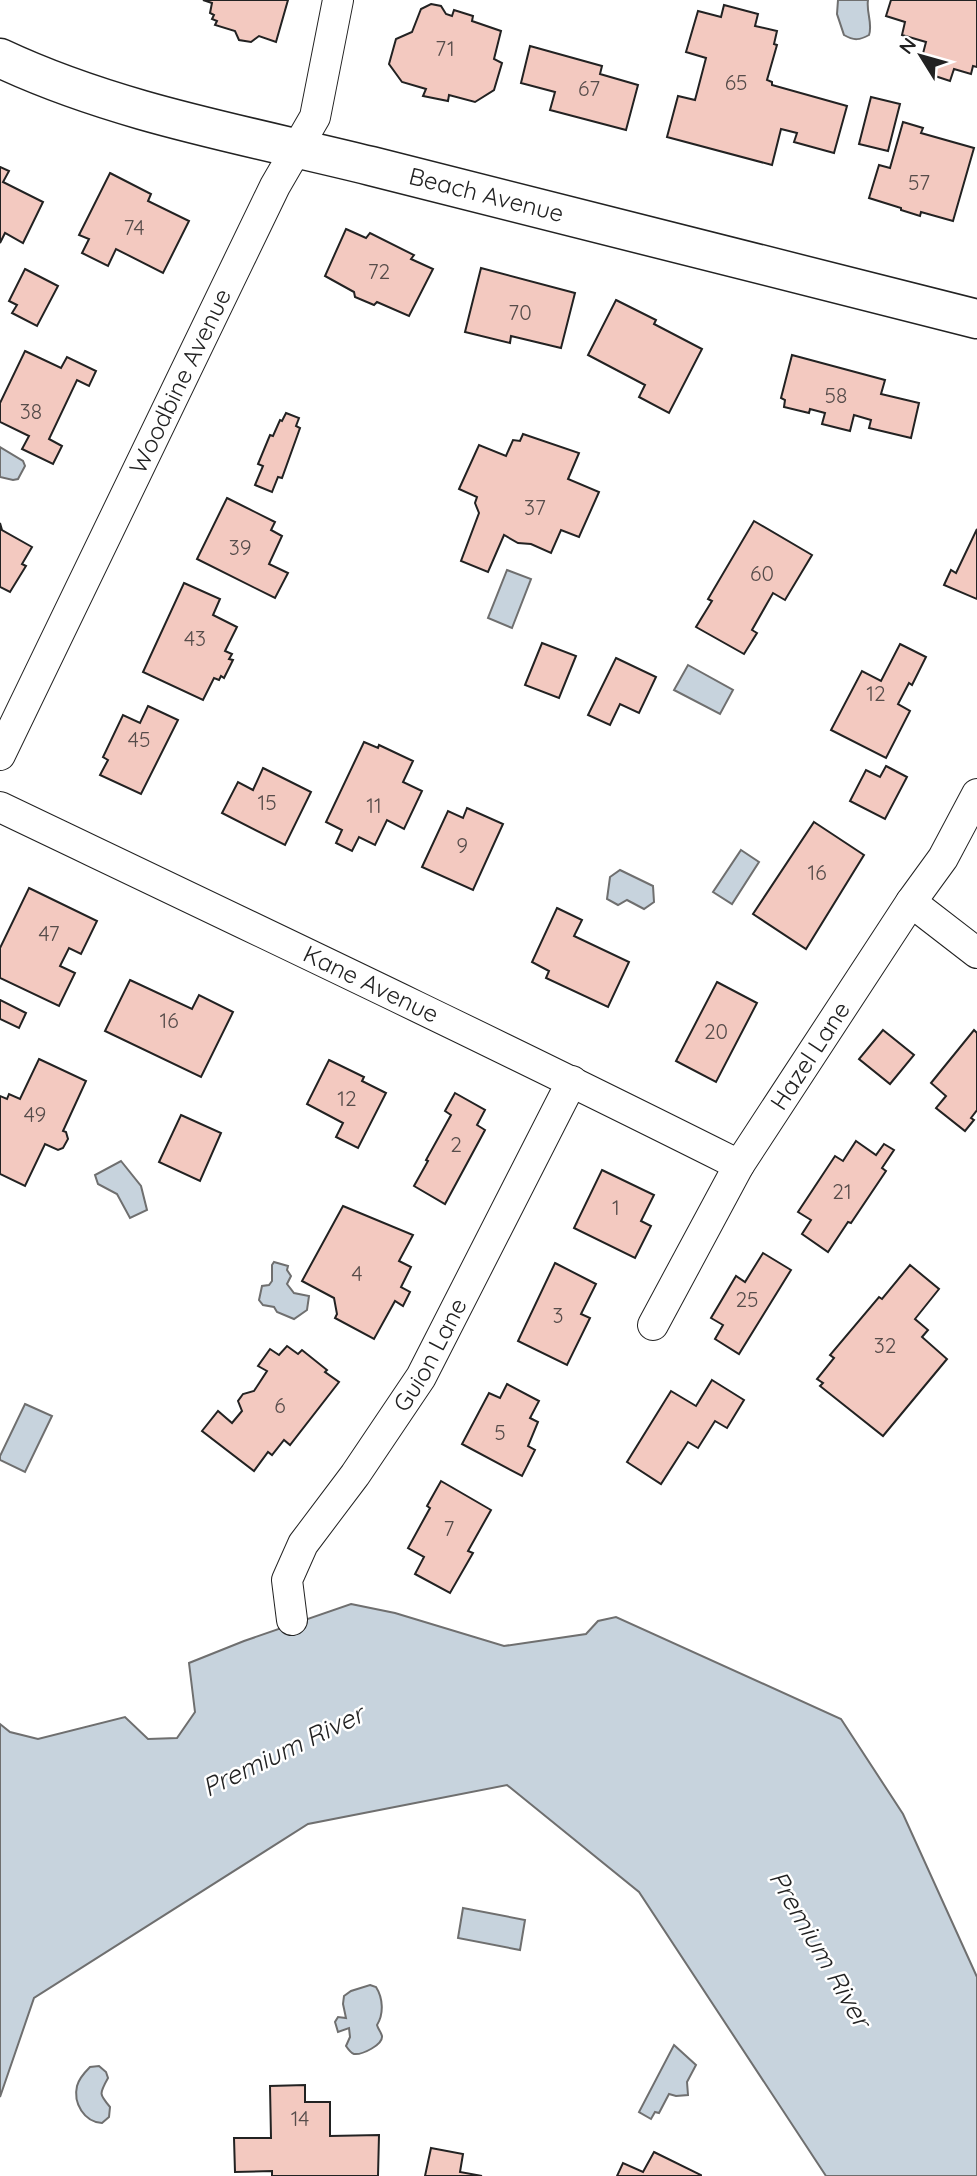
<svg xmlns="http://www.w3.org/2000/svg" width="977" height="2176" viewBox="0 0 977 2176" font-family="Quicksand,sans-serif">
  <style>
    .water { fill: #c7d3dd; stroke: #6f6f6f; stroke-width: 2 }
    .building { fill: #f3c9c0; stroke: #222; stroke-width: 2 }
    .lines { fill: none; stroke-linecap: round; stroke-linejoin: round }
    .minor-casing { stroke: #222; stroke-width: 32 }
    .tertiary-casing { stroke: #222; stroke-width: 41 }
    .minor { stroke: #fff; stroke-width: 30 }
    .tertiary { stroke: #fff; stroke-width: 38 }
    .labels { text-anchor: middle; stroke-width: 5; stroke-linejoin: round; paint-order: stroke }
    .number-label { font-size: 21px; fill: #564c4a }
    .street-label { font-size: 24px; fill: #222; stroke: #fff }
    .water-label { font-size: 26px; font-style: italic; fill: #222; stroke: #fff }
  </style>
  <rect width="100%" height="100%" fill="#fff"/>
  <g class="water">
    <path d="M 838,0 L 868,0 C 866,12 873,24 869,35 C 860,40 854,41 844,35 L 837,14 Z"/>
    <polygon points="0,447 23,461 25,466 18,479 13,480 0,477"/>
    <polygon points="507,570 531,579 512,628 488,618"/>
    <polygon points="688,665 733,690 720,714 674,690"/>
    <polygon points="741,850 759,862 732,904 713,892"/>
    <polygon points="620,870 653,886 654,902 644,909 627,900 618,905 607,899 610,877"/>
    <polygon points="121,1161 141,1186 147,1210 130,1218 117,1194 98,1184 95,1175"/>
    <polygon points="274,1262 288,1266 287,1270 291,1276 287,1284 294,1293 309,1296 307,1310 294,1319 277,1312 274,1307 263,1305 259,1300 262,1286 269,1285 272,1281 272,1265"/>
    <polygon points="25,1404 52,1416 25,1472 0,1460 0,1456"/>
    <polygon points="351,1604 395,1613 504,1646 586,1634 598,1621 616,1617 841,1719 903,1814 977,1977 977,2176 826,2176 639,1892 507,1785 308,1824 34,1998 0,2097 0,1724 10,1732 38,1739 125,1717 148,1739 177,1738 195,1712 189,1663 244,1641"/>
    <polygon points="463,1908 525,1920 520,1950 458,1938"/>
    <path d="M 370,1985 L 376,1987 C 383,1998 384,2014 377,2025 C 378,2029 381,2032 382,2036 C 383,2045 362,2055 354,2054 C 351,2053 348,2049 346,2046 L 350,2037 L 349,2028 L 338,2032 L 335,2022 L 338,2017 L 346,2018 L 343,2004 L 344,1996 L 351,1991 Z"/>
    <polygon points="674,2045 696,2065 687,2082 688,2095 676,2096 669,2094 659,2113 655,2112 651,2119 639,2112"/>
    <path d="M 99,2066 L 106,2072 L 108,2078 C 99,2094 99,2094 110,2107 L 109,2117 L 102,2123 C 84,2122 73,2103 77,2086 C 79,2078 85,2072 90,2067 Z"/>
  </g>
  <g class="building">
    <polygon points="203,0 288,0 276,42 259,36 251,42 239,40 235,31 215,25 217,21 212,19 214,15 210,13 212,3"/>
    <polygon points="891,0 977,0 977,67 973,66 971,74 954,69 950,81 932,75 935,65 921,61 926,42 902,35 905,22 886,16"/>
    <polygon points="431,4 441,6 446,14 452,16 454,10 473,16 472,21 501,31 494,59 502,63 494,90 475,102 449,95 448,101 423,96 426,89 402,82 389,64 396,39 412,32 421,9"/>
    <polygon points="724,5 758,14 755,26 777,31 774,44 777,45 767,80 772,82 772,85 847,106 834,153 794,142 797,133 781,129 772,165 667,137 678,96 695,100 706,58 686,52 698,11 721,17"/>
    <polygon points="530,46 602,66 600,74 638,85 626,130 550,110 555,92 521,83"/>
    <polygon points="871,97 900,104 888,151 859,144"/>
    <polygon points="903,122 923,128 921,133 974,148 953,221 921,212 920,216 901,210 901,208 869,198 879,165 890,168"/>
    <polygon points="0,167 9,171 3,182 43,202 23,243 5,233 0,243"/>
    <polygon points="110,173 151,194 148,201 189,221 163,273 116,249 108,266 82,253 89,239 79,235"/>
    <polygon points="346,229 366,238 370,233 414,255 411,259 433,269 409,316 377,302 374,305 355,297 354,292 325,276"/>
    <polygon points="481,268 575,293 561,348 511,336 510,343 465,332"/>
    <polygon points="25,269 58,286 37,326 12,313 17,305 9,301"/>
    <polygon points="616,300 656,320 654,324 702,349 669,413 639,397 645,385 588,355"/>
    <polygon points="25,351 61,368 67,357 96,371 89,386 77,380 49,439 62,446 53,464 22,449 29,436 0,422 0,403"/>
    <polygon points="792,355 885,380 881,394 919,403 911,438 869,428 871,420 854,415 850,431 822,424 825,413 810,409 809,413 784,407 785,400 781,398"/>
    <polygon points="286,413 299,418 296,426 300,428 282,478 278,477 272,492 255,485 263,466 258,464 270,435 273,436 280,420 282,421"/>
    <polygon points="523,434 579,453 568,479 599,492 579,537 561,530 551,553 531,544 518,543 504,535 488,572 461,561 479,513 475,503 477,497 459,489 479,445 506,456 513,440 520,441"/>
    <polygon points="227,498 275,522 271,530 282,536 269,564 288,573 275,598 197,559"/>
    <polygon points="754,521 812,555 785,600 773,593 752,630 757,633 744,654 696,627 712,601 708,599"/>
    <polygon points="0,523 2,530 32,547 22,564 26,566 10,592 0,587"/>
    <polygon points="977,529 977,599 944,585 951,570 956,573"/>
    <polygon points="184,583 220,599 213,615 237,627 225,651 232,654 229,659 233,660 224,678 221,676 219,680 214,678 203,700 143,672"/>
    <polygon points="542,643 576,656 559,698 525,685"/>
    <polygon points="900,644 926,657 912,685 909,683 898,704 910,711 886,758 831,730 862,671 881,681"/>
    <polygon points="616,658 656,677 639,713 620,704 610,725 588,715"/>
    <polygon points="148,706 178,720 141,794 100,775 108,760 103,757 123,715 140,723"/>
    <polygon points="364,742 378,748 379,745 413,761 403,782 422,791 404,829 387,820 375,845 359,837 352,851 336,843 342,830 326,822"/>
    <polygon points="886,766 907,777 885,819 850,801 866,770 880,777"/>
    <polygon points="263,768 311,792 285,845 222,813 238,782 253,790"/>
    <polygon points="467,808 503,824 473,890 422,867 448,811 463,818"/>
    <polygon points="814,822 864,855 806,949 753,914"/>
    <polygon points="29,888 97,921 81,954 69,948 60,966 75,973 59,1006 0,978 0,948"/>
    <polygon points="557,908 582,920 574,936 629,962 608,1007 546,978 549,971 532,962"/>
    <polygon points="130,980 192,1009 199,995 233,1012 201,1077 105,1031"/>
    <polygon points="717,982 757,1003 716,1082 676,1061"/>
    <polygon points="0,1000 26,1013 19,1028 0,1019"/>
    <polygon points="883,1030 914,1055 890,1084 859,1059"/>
    <polygon points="974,1030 977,1033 977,1110 971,1118 974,1120 965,1131 936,1108 946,1096 931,1083"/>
    <polygon points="39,1059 86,1081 63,1131 66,1132 68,1139 63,1148 58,1150 45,1144 25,1186 0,1174 0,1096 7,1099 9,1094 20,1099"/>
    <polygon points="329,1060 364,1077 362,1081 386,1093 358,1148 336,1137 343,1123 307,1104"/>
    <polygon points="455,1093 485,1110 477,1125 485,1130 445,1204 414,1186 428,1161 426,1160 451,1115 445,1111"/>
    <polygon points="181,1115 221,1133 200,1181 159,1162"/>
    <polygon points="856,1141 876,1155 884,1144 894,1150 882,1168 886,1171 851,1223 848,1222 828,1252 802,1234 811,1220 798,1212 835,1156 843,1161"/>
    <polygon points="602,1170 654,1195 641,1221 651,1226 635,1258 574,1228"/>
    <polygon points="343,1206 413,1235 399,1261 411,1267 401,1287 410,1292 403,1306 395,1301 374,1339 335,1318 337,1314 334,1298 302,1281"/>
    <polygon points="763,1253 791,1270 739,1354 715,1339 723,1325 711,1318 736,1276 745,1282"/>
    <polygon points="555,1263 596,1284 581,1314 590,1318 567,1365 518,1341"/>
    <polygon points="910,1265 939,1289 915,1319 928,1330 922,1337 947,1359 883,1436 820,1386 823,1383 817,1379 834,1358 830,1355 879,1297 882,1299"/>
    <polygon points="287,1346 298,1354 302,1350 327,1370 325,1372 339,1382 290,1445 284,1440 272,1455 268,1452 254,1471 202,1431 218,1411 232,1423 242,1411 238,1401 243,1394 254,1391 267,1371 258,1366 270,1349 279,1355"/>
    <polygon points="712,1380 744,1400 727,1428 715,1421 698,1448 688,1442 661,1484 627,1462 671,1391 696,1406"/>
    <polygon points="507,1384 539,1401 530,1418 538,1422 528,1446 535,1450 522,1476 462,1444 489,1393 500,1398"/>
    <polygon points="441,1481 491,1510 468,1551 473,1553 450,1593 415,1574 424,1557 408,1548 430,1508 427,1506"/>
    <polygon points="305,2085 305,2102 330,2102 330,2136 379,2135 378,2176 272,2176 272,2171 235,2172 234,2138 271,2138 270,2086"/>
    <polygon points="431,2148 463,2154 460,2172 482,2176 425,2176"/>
    <polygon points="654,2152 701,2175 701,2176 617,2176 623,2163 643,2172"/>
  </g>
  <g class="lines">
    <defs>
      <g id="minor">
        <path id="s1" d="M 0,755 L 275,186 L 315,117 L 338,0"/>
        <path id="s2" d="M 0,807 C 247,925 494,1042 739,1165"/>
        <polyline points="911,902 977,953"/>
        <path id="s3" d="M 653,1325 L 739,1165 L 911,902 L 943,858 L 977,794"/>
        <path id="s4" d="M 292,1620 L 287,1580 L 303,1544 L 355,1475 L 421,1377 L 572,1081"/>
      </g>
      <g id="tertiary">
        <path id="s5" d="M 0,58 C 117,113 246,135 371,166 C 573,217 775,268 977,319"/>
      </g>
    </defs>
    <use href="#minor" class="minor-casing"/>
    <use href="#tertiary" class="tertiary-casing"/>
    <use href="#minor" class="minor"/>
    <use href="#tertiary" class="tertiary"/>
  </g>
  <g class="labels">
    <g class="number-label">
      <text x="445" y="56">71</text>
      <text x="736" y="90">65</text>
      <text x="589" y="96">67</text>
      <text x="919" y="190">57</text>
      <text x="134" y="235">74</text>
      <text x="379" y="279">72</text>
      <text x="520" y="320">70</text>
      <text x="836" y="403">58</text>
      <text x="31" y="419">38</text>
      <text x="535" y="515">37</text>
      <text x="240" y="555">39</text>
      <text x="762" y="581">60</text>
      <text x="195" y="646">43</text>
      <text x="876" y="701">12</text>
      <text x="139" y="747">45</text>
      <text x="267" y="810">15</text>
      <text x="374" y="813">11</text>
      <text x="462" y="853">9</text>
      <text x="817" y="880">16</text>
      <text x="49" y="941">47</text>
      <text x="169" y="1028">16</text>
      <text x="716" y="1039">20</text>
      <text x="347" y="1106">12</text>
      <text x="35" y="1122">49</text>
      <text x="456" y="1152">2</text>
      <text x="842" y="1199">21</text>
      <text x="616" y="1215">1</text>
      <text x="357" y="1281">4</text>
      <text x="747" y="1307">25</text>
      <text x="558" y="1323">3</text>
      <text x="885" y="1353">32</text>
      <text x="280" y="1413">6</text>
      <text x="500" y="1440">5</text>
      <text x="449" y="1536">7</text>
      <text x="300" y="2126">14</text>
    </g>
    <g class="street-label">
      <text dy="8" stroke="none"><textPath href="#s5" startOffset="506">Beach Avenue</textPath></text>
      <text dy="8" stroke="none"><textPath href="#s1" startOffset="415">Woodbine Avenue</textPath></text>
      <text dy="8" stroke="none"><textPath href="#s2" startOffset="411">Kane Avenue</textPath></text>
      <text dy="8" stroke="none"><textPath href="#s3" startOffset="312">Hazel Lane</textPath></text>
      <text dy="8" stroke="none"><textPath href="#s4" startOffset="308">Guion Lane</textPath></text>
    </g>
    <g class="water-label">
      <text transform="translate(283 1751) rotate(-26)" y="9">Premium River</text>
      <text transform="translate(820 1949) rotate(60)" y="9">Premium River</text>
    </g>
  </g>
  <g transform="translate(921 56) rotate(307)" stroke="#ffffff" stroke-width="5" paint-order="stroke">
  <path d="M0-5L12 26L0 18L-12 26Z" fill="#222222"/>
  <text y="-10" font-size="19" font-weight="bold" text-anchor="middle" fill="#222222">N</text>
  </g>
</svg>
